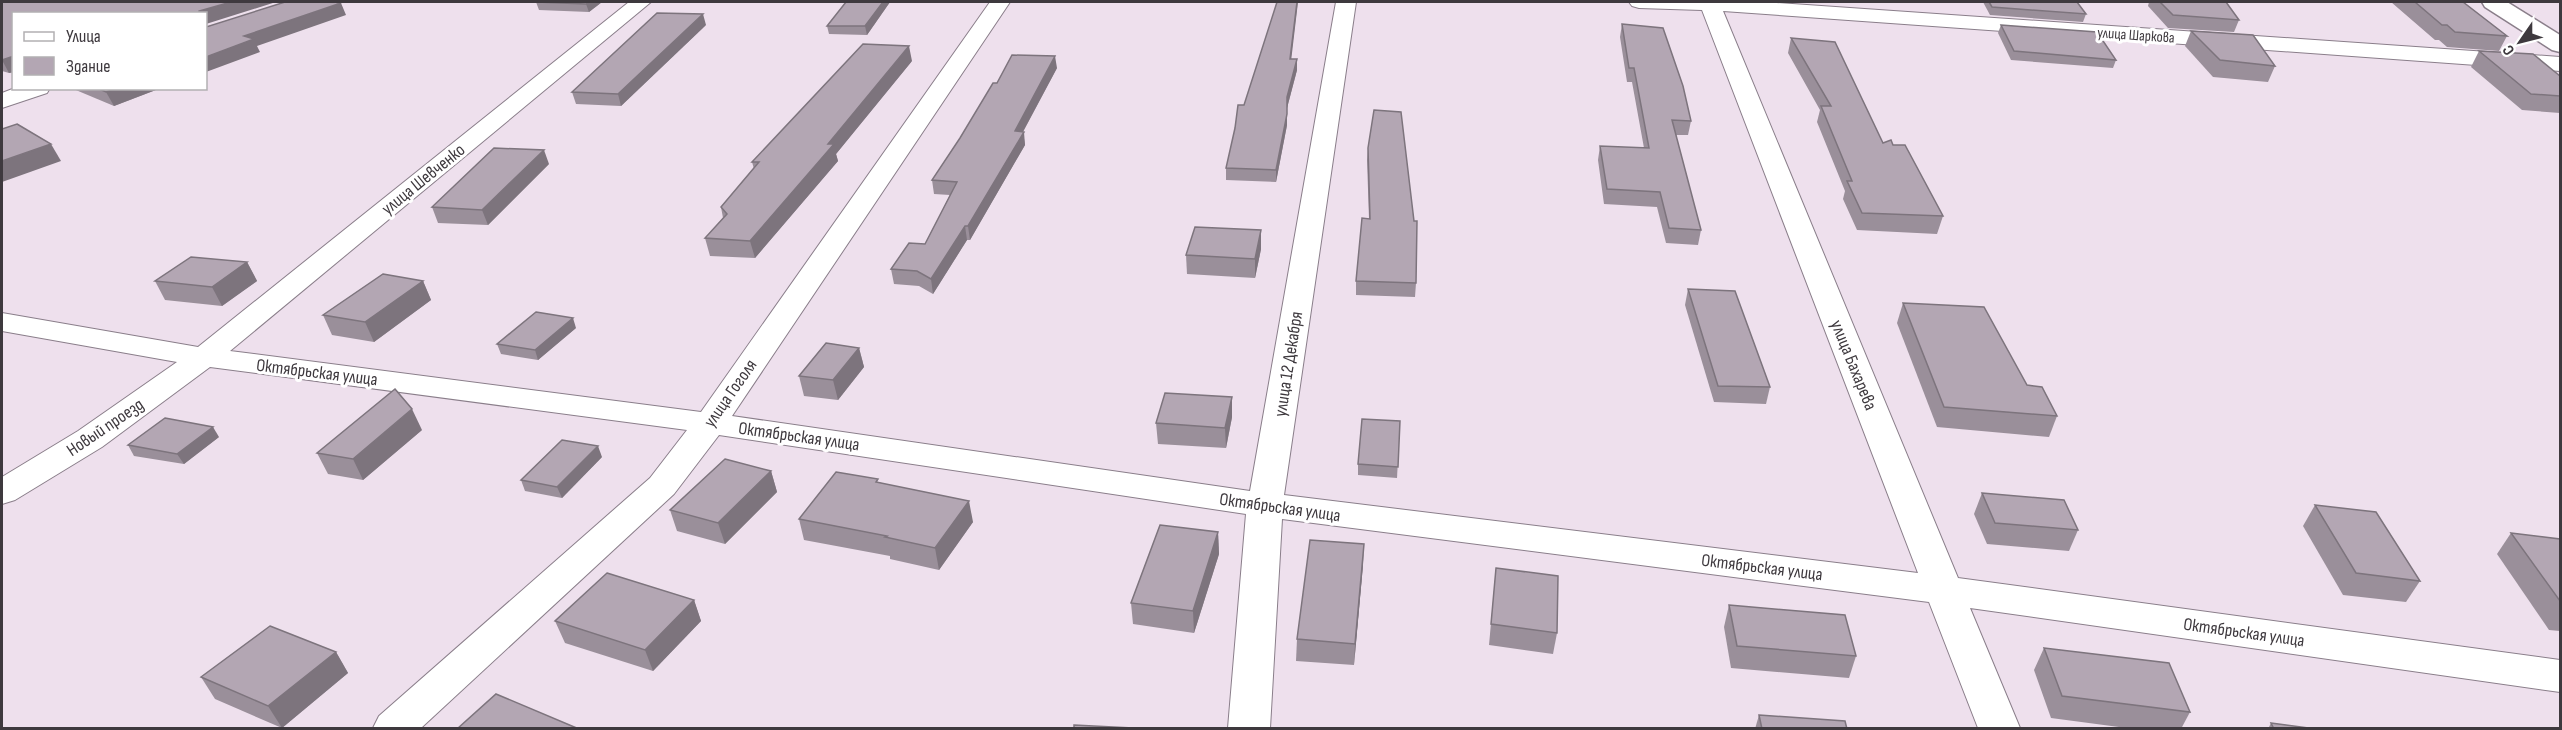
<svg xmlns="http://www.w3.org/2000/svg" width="2562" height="730" viewBox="0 0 2562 730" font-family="'Sofia Sans Condensed',sans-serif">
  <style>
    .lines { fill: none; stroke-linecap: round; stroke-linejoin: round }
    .minor-casing { stroke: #8a7e8a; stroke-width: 2 }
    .secondary-casing { stroke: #8a7e8a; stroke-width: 3 }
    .minor { fill: #fff; fill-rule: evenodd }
    .secondary { fill: #fff; fill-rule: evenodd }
    .wall { fill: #9a8f9a }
    .shaded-wall { fill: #7d747d }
    .building { fill: #b3a6b3; stroke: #7d747d; stroke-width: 1.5 }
    .labels { text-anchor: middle; stroke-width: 6; stroke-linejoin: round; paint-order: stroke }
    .far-street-label { font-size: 15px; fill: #3e393e; stroke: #fff }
    .street-label { font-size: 18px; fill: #3e393e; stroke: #fff }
  </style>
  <rect width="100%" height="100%" fill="#eee0ed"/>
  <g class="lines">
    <defs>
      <g id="minor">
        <polygon points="629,2 651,2 230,351 701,412 990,2 1010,2 732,416 1250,491 1336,2 1356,2 1284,495 1918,573 1702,10 1639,8 1632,6 1629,2 1762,2 2560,57 2560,71 1723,11 1958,578 2560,660 2560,692 1970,608 2020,728 1978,728 1929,602 1282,519 1270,728 1228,728 1246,514 719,435 674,494 421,728 373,728 379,716 650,478 687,430 210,367 102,447 15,500 2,504 2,477 78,431 177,362 2,331 2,313 198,347"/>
        <polygon points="15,88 50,88 47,93 2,108 2,93"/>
      </g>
      <polygon id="secondary" points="2482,2 2507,2 2560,35 2560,52 2552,50 2485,7"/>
    </defs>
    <use href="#minor" class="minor-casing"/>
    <use href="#secondary" class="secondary-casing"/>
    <use href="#minor" class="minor"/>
    <use href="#secondary" class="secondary"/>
  </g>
  <g class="wall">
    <polygon points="2,2 14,14 14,72 9,73 2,71"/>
    <polygon points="536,2 602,2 589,12 539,10"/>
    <polygon points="846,2 890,2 867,35 829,34 827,26"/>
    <polygon points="1983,2 2077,2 2086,14 2083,22 1990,15"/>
    <polygon points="2149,2 2226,2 2239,20 2234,32 2168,28 2148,6"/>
    <polygon points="2391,2 2463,2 2507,36 2499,51 2447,47 2439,40 2435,40"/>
    <polygon points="1622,24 1691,121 1688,135 1676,135 1701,230 1698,245 1666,243 1657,207 1604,204 1598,160 1600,146 1644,148 1632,82 1627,82 1620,37"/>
    <polygon points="706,25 621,106 576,104 572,92"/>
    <polygon points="2001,25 2116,60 2113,68 2011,60 1998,33"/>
    <polygon points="2191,31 2275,66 2268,82 2213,77 2185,46"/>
    <polygon points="1791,38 1883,143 1893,145 1943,216 1937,234 1857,230 1843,199 1845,191 1817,122 1820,110 1788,53"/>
    <polygon points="2479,51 2560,76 2560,113 2522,110 2471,67"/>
    <polygon points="1291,59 1297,70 1287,108 1287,125 1276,182 1226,180 1226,168 1244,105"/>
    <polygon points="912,61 836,154 838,161 755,258 710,256 705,238 723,218 721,207 754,169 752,162"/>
    <polygon points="1057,68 1023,132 1025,145 970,240 967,240 933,294 919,286 894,284 891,269 925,244 950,195 934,194 932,180 997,83"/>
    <polygon points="71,88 161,88 114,106"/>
    <polygon points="1368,148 1414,221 1416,283 1415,297 1356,295 1356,281 1369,219 1367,160"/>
    <polygon points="549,164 488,225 438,223 432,207"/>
    <polygon points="1261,249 1255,278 1187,274 1186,255"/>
    <polygon points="247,262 257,281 222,306 165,300 155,281"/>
    <polygon points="423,281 431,300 374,342 332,335 323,315"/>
    <polygon points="1688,289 1770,387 1766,404 1714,402 1685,305"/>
    <polygon points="1903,303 2057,416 2049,437 1937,427 1897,323"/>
    <polygon points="576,328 538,360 501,354 497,344"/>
    <polygon points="859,348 864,367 838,400 804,396 799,376"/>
    <polygon points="1232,397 1232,417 1226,448 1158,444 1156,423"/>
    <polygon points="1400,421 1397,478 1358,475 1358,464"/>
    <polygon points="422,430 363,480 328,474 317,453"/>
    <polygon points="219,437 184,464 134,456 128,445"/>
    <polygon points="602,457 562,498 525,491 521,480"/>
    <polygon points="771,471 777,492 725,544 677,531 670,510"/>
    <polygon points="879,482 973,522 939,570 890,559 890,556 804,540 799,519"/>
    <polygon points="1982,493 2078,530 2069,551 1987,544 1974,514"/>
    <polygon points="2315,505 2420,581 2406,602 2343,595 2303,526"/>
    <polygon points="1218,532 1219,554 1194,633 1133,624 1131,603"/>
    <polygon points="2511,533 2560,539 2560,631 2549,630 2497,554"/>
    <polygon points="1363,565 1354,665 1296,661 1297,639"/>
    <polygon points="1496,568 1557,633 1553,654 1489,645"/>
    <polygon points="694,600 701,621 653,671 565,643 555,621"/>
    <polygon points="1729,605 1856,656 1849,678 1731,668 1724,627"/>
    <polygon points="2044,648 2190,712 2181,729 2134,729 2051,718 2034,670"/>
    <polygon points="336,652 348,673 282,728 215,699 201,677"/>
    <polygon points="1759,715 1847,729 1755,729"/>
    <polygon points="2271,723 2316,729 2268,729"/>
  </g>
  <g class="shaded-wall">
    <polygon points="231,2 276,2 206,24 206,14 199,14 199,11"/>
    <polygon points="589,2 602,2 589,12 586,4"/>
    <polygon points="883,2 890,2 867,35 865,26"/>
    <polygon points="1297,2 1298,2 1290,70 1290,59"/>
    <polygon points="341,3 346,15 257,46 260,52 206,72 206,57 244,36"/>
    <polygon points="703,14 706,25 621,106 618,94"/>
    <polygon points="909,46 912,61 836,154 838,161 755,258 750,241 828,144"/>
    <polygon points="14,56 14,72 9,73 2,60"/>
    <polygon points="1055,56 1057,68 1019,139 1024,132 1025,145 970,240 968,226 1015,131"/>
    <polygon points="1297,59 1297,70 1287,108 1287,97"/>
    <polygon points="117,88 161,88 114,106 106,92"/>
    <polygon points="1287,114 1287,125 1276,182 1276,170"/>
    <polygon points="51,144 61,161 2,182 2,161"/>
    <polygon points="544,150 549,164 488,225 482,210"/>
    <polygon points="965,226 967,240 933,294 931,279"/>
    <polygon points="1261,230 1261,249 1255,278 1255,259"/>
    <polygon points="247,262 257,281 222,306 212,287"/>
    <polygon points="423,281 431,300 374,342 365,322"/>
    <polygon points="573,318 576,328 538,360 535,350"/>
    <polygon points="859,348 864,367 838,400 833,380"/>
    <polygon points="1232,397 1232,417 1226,448 1225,428"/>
    <polygon points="412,409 422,430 363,480 353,459"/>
    <polygon points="213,427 219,437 184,464 177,454"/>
    <polygon points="598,446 602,457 562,498 557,487"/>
    <polygon points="771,471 777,492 725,544 718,523"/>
    <polygon points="969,501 973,522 939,570 935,548"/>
    <polygon points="1218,532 1219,554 1194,633 1193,611"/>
    <polygon points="1364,544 1363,565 1354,665 1355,644"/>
    <polygon points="694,600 701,621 653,671 645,650"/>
    <polygon points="336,652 348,673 282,728 268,706"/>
  </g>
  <g class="building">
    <polygon points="2,2 231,2 199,11 199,14 14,14 14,56 2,60"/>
    <polygon points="285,2 334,2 341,3 244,36 254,39 206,57 206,27"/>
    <polygon points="536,2 589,2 586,4"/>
    <polygon points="846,2 883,2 865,26 827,26"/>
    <polygon points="1277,2 1297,2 1290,59 1297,59 1287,97 1287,114 1276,170 1226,168 1235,128 1238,105 1244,105"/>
    <polygon points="1989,2 2077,2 2086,14 1992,7"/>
    <polygon points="2160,2 2226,2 2239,20 2173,15"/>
    <polygon points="2415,2 2463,2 2507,36 2455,32 2447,25 2442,25"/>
    <polygon points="657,13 703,14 618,94 572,92"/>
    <polygon points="1622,24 1663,28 1683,86 1691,121 1672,120 1701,230 1669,228 1660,192 1607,189 1600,146 1649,148 1634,68 1629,68"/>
    <polygon points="2001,25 2097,32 2116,60 2014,51"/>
    <polygon points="2191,31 2253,35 2275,66 2220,60"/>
    <polygon points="1791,38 1835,42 1883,143 1891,140 1893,145 1905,145 1943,216 1862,213 1847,181 1852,181 1821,106 1831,106"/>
    <polygon points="863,44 909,46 828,144 834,144 750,241 705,238 727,214 721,207 759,162 752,162"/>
    <polygon points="2479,51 2533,54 2560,76 2560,96 2531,94"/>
    <polygon points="1012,55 1055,56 1015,131 1024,132 968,226 965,226 931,279 917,271 891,269 909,243 925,244 957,182 932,180 960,138 993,83 997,83"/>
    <polygon points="97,88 117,88 106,92"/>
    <polygon points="1374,110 1401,112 1414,221 1417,221 1416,283 1356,281 1362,218 1370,219 1368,148"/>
    <polygon points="17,124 51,144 2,161 2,129"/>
    <polygon points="494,148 544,150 482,210 432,207"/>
    <polygon points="1195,227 1261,230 1255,259 1186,255"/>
    <polygon points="191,257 247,262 212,287 155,281"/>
    <polygon points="383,274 423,281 365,322 323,315"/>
    <polygon points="1688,289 1735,291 1770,387 1718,386"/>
    <polygon points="1903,303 1984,307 2027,385 2042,387 2057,416 1944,407"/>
    <polygon points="536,312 573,318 535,350 497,344"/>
    <polygon points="826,343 859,348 833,380 799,376"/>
    <polygon points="395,389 412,409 353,459 317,453"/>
    <polygon points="1165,393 1232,397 1225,428 1156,423"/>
    <polygon points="165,418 213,427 177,454 128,445"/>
    <polygon points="1362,419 1400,421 1398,467 1358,464"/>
    <polygon points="562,440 598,446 557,487 521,480"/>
    <polygon points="725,459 771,471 718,523 670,510"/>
    <polygon points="836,472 878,479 876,482 969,501 935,548 885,537 887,536 799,519"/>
    <polygon points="1982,493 2064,500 2078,530 1995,523"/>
    <polygon points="2315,505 2376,512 2420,581 2356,573"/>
    <polygon points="1160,525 1218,532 1193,611 1131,603"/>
    <polygon points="2511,533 2560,539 2560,601"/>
    <polygon points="1310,540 1364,544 1355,644 1297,639"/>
    <polygon points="1496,568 1558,576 1557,633 1491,624"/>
    <polygon points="607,573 694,600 645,650 555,621"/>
    <polygon points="1729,605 1845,615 1856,656 1737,646"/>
    <polygon points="270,626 336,652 268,706 201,677"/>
    <polygon points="2044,648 2169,663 2190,712 2062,696"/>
    <polygon points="496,694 579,729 457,729"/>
    <polygon points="1759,715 1845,721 1847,729 1762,729"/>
    <polygon points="2271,723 2316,729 2274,729"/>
    <polygon points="1074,725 1153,729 1074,729"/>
  </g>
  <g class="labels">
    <g class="far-street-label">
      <text transform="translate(2136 35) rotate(4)" y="5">улица Шаркова</text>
    </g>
    <g class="street-label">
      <text transform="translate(423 179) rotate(-39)" y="6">улица Шевченко</text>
      <text transform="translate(1288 364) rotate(-81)" y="6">улица 12 Декабря</text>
      <text transform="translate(1854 365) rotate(68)" y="6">улица Бахарева</text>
      <text transform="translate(317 372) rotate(7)" y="6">Октябрьская улица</text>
      <text transform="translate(730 393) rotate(-55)" y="6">улица Гоголя</text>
      <text transform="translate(105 427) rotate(-34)" y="6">Новый проезд</text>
      <text transform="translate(799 436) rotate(8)" y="6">Октябрьская улица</text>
      <text transform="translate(1280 507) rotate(8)" y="6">Октябрьская улица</text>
      <text transform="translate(1762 567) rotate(7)" y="6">Октябрьская улица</text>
      <text transform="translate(2244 632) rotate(8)" y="6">Октябрьская улица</text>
    </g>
  </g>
  <rect width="2562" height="730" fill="none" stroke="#3e393e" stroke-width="6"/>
  <rect x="12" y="12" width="195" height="78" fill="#ffffff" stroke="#b2b0b2" stroke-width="1.5"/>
  <rect x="24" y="32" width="30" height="9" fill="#ffffff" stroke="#b2b0b2" stroke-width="1.5"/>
  <text x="66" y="42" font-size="18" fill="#3e393e">Улица</text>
  <rect x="24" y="57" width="30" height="18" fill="#b3a6b3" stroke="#b2b0b2" stroke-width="1.5"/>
  <text x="66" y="72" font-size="18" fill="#3e393e">Здание</text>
  <g transform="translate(2520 42) rotate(235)" stroke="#ffffff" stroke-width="4.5" paint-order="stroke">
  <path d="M0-4.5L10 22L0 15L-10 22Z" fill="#3e393e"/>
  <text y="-9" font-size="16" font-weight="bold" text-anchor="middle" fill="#3e393e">С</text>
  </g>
</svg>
